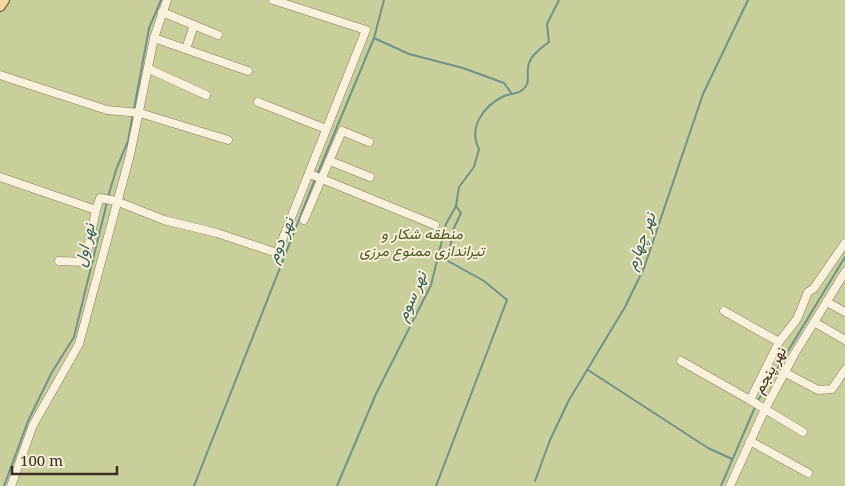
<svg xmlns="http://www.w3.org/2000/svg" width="845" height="486" viewBox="0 0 845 486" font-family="'Noto Serif',Vazirmatn,serif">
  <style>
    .green { fill: #c9cf9b }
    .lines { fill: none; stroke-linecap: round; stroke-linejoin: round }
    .stream { stroke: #6f938a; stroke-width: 2 }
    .minor-casing { stroke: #8d765c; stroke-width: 9 }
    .major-casing { stroke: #5b4430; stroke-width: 12 }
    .minor { stroke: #faf1dc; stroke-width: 8 }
    .major { stroke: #f3d9a0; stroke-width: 10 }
    .labels { text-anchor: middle; stroke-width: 4; stroke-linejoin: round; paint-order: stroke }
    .park-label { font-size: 15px; font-style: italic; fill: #4d5a26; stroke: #f7eed8 }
    .street-label { font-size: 15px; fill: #3d2e20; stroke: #f7eed8 }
    .water-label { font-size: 16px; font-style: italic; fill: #2f5d5a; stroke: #f7eed8 }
  </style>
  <rect width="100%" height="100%" fill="#f0e4c8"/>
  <rect class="green" x="0" y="0" width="845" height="486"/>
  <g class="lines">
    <g class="stream">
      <polyline points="374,38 409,54 463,68 504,83 512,94"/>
      <polyline points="134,109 149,28 161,0"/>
      <polyline points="317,175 374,38 384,0"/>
      <polyline points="108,197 116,170 128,141 133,114"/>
      <polyline points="588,370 708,448 732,459"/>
      <polyline points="757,402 845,257"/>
      <polyline points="535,481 550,440 569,400 625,307 644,268 703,94 748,0"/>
      <polyline points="4,486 28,421 52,372 74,337 107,202"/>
      <polyline points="194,486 315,179"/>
      <path d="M 337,486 L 376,394 L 431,285 L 446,224 L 456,206 L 459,187 L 474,167 L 479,149 C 468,128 483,106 504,96 C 512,93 523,94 527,84 C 529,80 527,73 528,68 C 529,56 540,49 549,42 L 547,24 L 559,0"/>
      <polyline points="436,486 507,300 484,281 448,261 453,230 461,213 456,206"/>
      <polyline points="721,486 755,407"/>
    </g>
    <defs>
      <g id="minor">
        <polyline points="162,12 218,35"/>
        <polyline points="154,38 248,71"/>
        <polyline points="186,49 194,25"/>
        <polyline points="149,69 206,95"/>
        <polyline points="0,75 107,110 140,113 228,140"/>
        <polyline points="258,102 326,129"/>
        <polyline points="330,161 370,177"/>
        <polyline points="310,174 435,225"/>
        <polyline points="0,177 96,210 100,198 116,201 164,220 217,233 277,253 366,30 273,0"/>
        <polyline points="304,220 342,131 369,142"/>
        <polyline points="59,261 85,262 96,210"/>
        <polyline points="827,302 845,312"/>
        <polyline points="724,311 779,342"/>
        <polyline points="814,322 845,340"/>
        <polyline points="681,361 750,400"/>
        <polyline points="784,372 818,390 832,389 845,370"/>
        <polyline points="803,432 750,400 779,342 797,319 808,292 814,288 845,243"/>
        <polyline points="750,441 808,473"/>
        <polyline points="11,486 33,425 79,344 130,155 154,38 167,0"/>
        <polyline points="730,486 765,409 795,353 845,272"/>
      </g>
      <polyline id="major" points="0,6 4,0"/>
    </defs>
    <use href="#minor" class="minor-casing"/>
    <use href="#major" class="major-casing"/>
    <use href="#minor" class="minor"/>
    <use href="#major" class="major"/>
  </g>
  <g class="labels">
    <g class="park-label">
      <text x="422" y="239">منطقه شکار و<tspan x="422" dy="17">تیراندازی ممنوع مرزی</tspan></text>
    </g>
    <g class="street-label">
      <text transform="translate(770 370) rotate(-61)" y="5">نهر پنجم</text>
    </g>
    <g class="water-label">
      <text transform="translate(280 240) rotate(-68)" y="6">نهر دوم</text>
      <text transform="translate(640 241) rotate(-70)" y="6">نهر چهارم</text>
      <text transform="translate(84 245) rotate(-77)" y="6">نهر اول</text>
      <text transform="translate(411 296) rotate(-66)" y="6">نهر سوم</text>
    </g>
  </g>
  <path d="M12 466v8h105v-8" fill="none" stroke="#3d2e20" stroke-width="2.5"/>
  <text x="20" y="466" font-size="15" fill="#3d2e20" stroke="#f7eed8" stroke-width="4" paint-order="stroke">100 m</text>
</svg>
